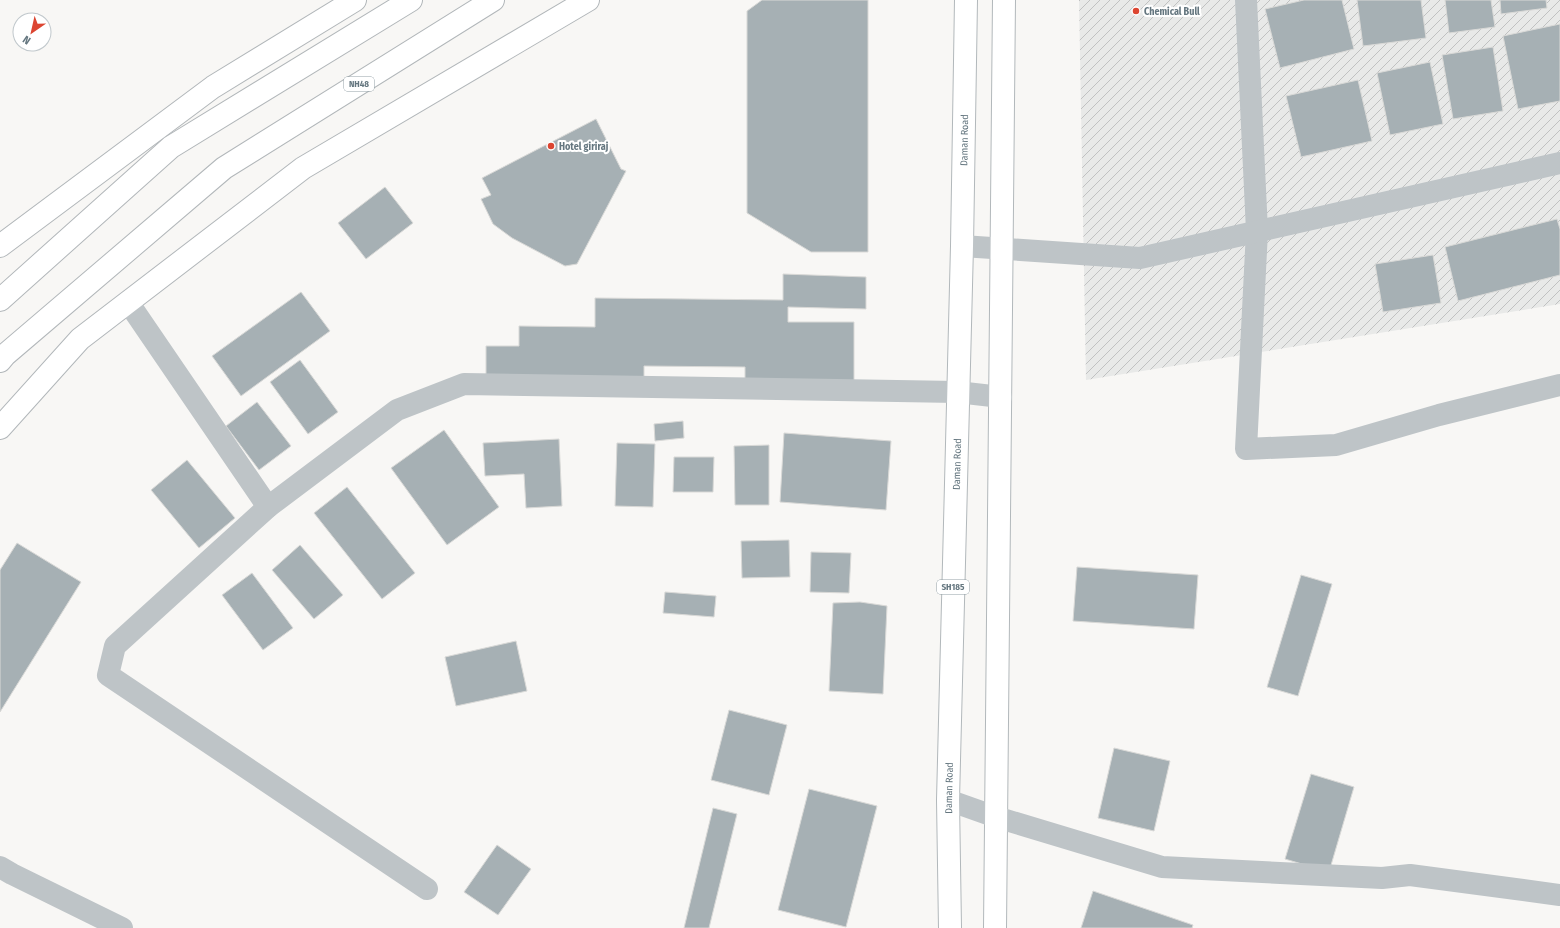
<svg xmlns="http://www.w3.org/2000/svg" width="1560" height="928" viewBox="0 0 1560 928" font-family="'Fira Sans Condensed',sans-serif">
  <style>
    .industrial { fill: url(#industrial-furrows) }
    .building { fill: #a6b0b4; stroke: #d9d9d7 }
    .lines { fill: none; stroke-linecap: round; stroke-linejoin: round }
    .major-casing { stroke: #b2b8bb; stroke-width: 24 }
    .highway-casing { stroke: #b2b7ba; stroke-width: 24 }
    .minor { stroke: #bec4c7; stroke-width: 22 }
    .major { stroke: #fff; stroke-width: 22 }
    .highway { stroke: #fff; stroke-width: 22 }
    .poi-dot { fill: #dc4531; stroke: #fff; stroke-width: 1.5 }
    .labels { text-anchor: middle; stroke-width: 4; stroke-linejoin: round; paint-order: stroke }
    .shield { fill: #fff; stroke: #929fa5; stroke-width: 1 }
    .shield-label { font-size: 9px; font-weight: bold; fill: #64767f }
    .poi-label { font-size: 10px; font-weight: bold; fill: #64767f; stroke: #fff; text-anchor: start }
    .street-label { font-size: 10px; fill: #64767f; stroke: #fff }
  </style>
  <defs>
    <pattern id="industrial-furrows" width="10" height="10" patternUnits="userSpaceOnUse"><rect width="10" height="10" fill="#e8e9e8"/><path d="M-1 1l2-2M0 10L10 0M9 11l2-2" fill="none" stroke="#c0c1c1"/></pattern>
  </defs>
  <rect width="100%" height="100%" fill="#f8f7f5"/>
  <polygon class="industrial" points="1079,0 1560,0 1560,304 1086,380"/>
  <g class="building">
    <polygon points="762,0 868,0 868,252 811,252 747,213 747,11"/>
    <polygon points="1304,0 1342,0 1354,49 1280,68 1265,9"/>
    <polygon points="1357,0 1421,0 1426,38 1363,46"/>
    <polygon points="1445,0 1491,0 1495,27 1449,33"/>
    <polygon points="1500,0 1546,0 1547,8 1501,14"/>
    <polygon points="1560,24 1560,101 1518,109 1503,36"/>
    <polygon points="1493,47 1503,111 1453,119 1442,55"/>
    <polygon points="1430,62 1443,124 1390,135 1377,73"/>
    <polygon points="1358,80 1372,141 1301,157 1286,96"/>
    <polygon points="596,119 621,169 626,171 577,264 565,266 512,238 493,224 481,199 491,195 482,178"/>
    <polygon points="385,187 413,223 366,259 338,223"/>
    <polygon points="1557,219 1560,229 1560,275 1458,301 1445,247"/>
    <polygon points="1433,255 1441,303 1383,312 1375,264"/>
    <polygon points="783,274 866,277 866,309 788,307 788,322 854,322 854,383 745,382 745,367 644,366 644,381 486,379 486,346 519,346 519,326 595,327 595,298 783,300"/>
    <polygon points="301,292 330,331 241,396 212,356"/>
    <polygon points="300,360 338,412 308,434 270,382"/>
    <polygon points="257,402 291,446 259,470 226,426"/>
    <polygon points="683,421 684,438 655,441 654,424"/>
    <polygon points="444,430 499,507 447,545 391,468"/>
    <polygon points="784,433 891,441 886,510 780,502"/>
    <polygon points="559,439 562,506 526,508 524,474 485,476 483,443"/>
    <polygon points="617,443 655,444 653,507 615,506"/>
    <polygon points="769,445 769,505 735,505 734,446"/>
    <polygon points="674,457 714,457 713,492 673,492"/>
    <polygon points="187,460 235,518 199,548 151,490"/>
    <polygon points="347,487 415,573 382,599 314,513"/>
    <polygon points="789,540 790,577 742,578 741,541"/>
    <polygon points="17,543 81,582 0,712 0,570"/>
    <polygon points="300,545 343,595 314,619 272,570"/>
    <polygon points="811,552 851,553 849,593 810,592"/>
    <polygon points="1077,567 1198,575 1194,629 1073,621"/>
    <polygon points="252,573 293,628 263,650 222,595"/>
    <polygon points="1301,575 1332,584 1298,696 1267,687"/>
    <polygon points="665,592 716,596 714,617 663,613"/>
    <polygon points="860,602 887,606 883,694 829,691 833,603"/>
    <polygon points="516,641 527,691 456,706 445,657"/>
    <polygon points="729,710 787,725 769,795 711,780"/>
    <polygon points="1114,748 1170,761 1154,831 1098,818"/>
    <polygon points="1311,774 1354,787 1329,872 1285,859"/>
    <polygon points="809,789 877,806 846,927 778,910"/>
    <polygon points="713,808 737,814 709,928 684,928"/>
    <polygon points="497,845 531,869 498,915 464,892"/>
    <polygon points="1093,891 1193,925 1192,928 1081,928"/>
  </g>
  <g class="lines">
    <defs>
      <g id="major">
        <path id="s1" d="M 950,928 L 948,800 L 962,246 L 966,0"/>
        <polyline points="995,928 1004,0"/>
      </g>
      <g id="highway">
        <polyline points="0,246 213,87 355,0"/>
        <polyline points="0,300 171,147 411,0"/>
        <polyline points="0,361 5,355 224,168 493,0"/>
        <polyline points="0,428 80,339 303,168 588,0"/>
      </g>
    </defs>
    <use href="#major" class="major-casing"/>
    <use href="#highway" class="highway-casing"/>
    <g class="minor">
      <polyline points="1246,0 1257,231 1246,449 1336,445 1439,415 1560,385"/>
      <polyline points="962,246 1140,258 1560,163"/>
      <polyline points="128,302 268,507"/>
      <polyline points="948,800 996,817 1162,867 1382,878 1410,875 1560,895"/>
      <polyline points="0,867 12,874 122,928"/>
      <polyline points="427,889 108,675 115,646 268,507 397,410 464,384 957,392 1001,397"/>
    </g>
    <use href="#major" class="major"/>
    <use href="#highway" class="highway"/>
  </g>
  <g class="poi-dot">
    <circle cx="1136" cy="11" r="4"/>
    <circle cx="551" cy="146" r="4"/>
  </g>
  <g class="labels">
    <g class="shield">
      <rect x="344" y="77" width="30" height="14" rx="3"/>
      <rect x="937" y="580" width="32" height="14" rx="3"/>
    </g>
    <g class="shield-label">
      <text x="359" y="87">NH48</text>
      <text x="953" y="590">SH185</text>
    </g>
    <g class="poi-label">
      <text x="1144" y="15">Chemical Bull</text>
      <text x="559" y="150">Hotel giriraj</text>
    </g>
    <g class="street-label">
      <text dy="4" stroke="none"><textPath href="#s1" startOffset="788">Daman Road</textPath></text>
      <text dy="4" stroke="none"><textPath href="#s1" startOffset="464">Daman Road</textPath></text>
      <text dy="4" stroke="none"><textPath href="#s1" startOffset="140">Daman Road</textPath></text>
    </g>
  </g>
  <g transform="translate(32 32) rotate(214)"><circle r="19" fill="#ffffff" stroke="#c1c8cc"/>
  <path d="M0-3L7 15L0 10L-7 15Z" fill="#dc4531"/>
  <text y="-6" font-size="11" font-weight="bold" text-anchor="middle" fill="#64767f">N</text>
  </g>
</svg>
